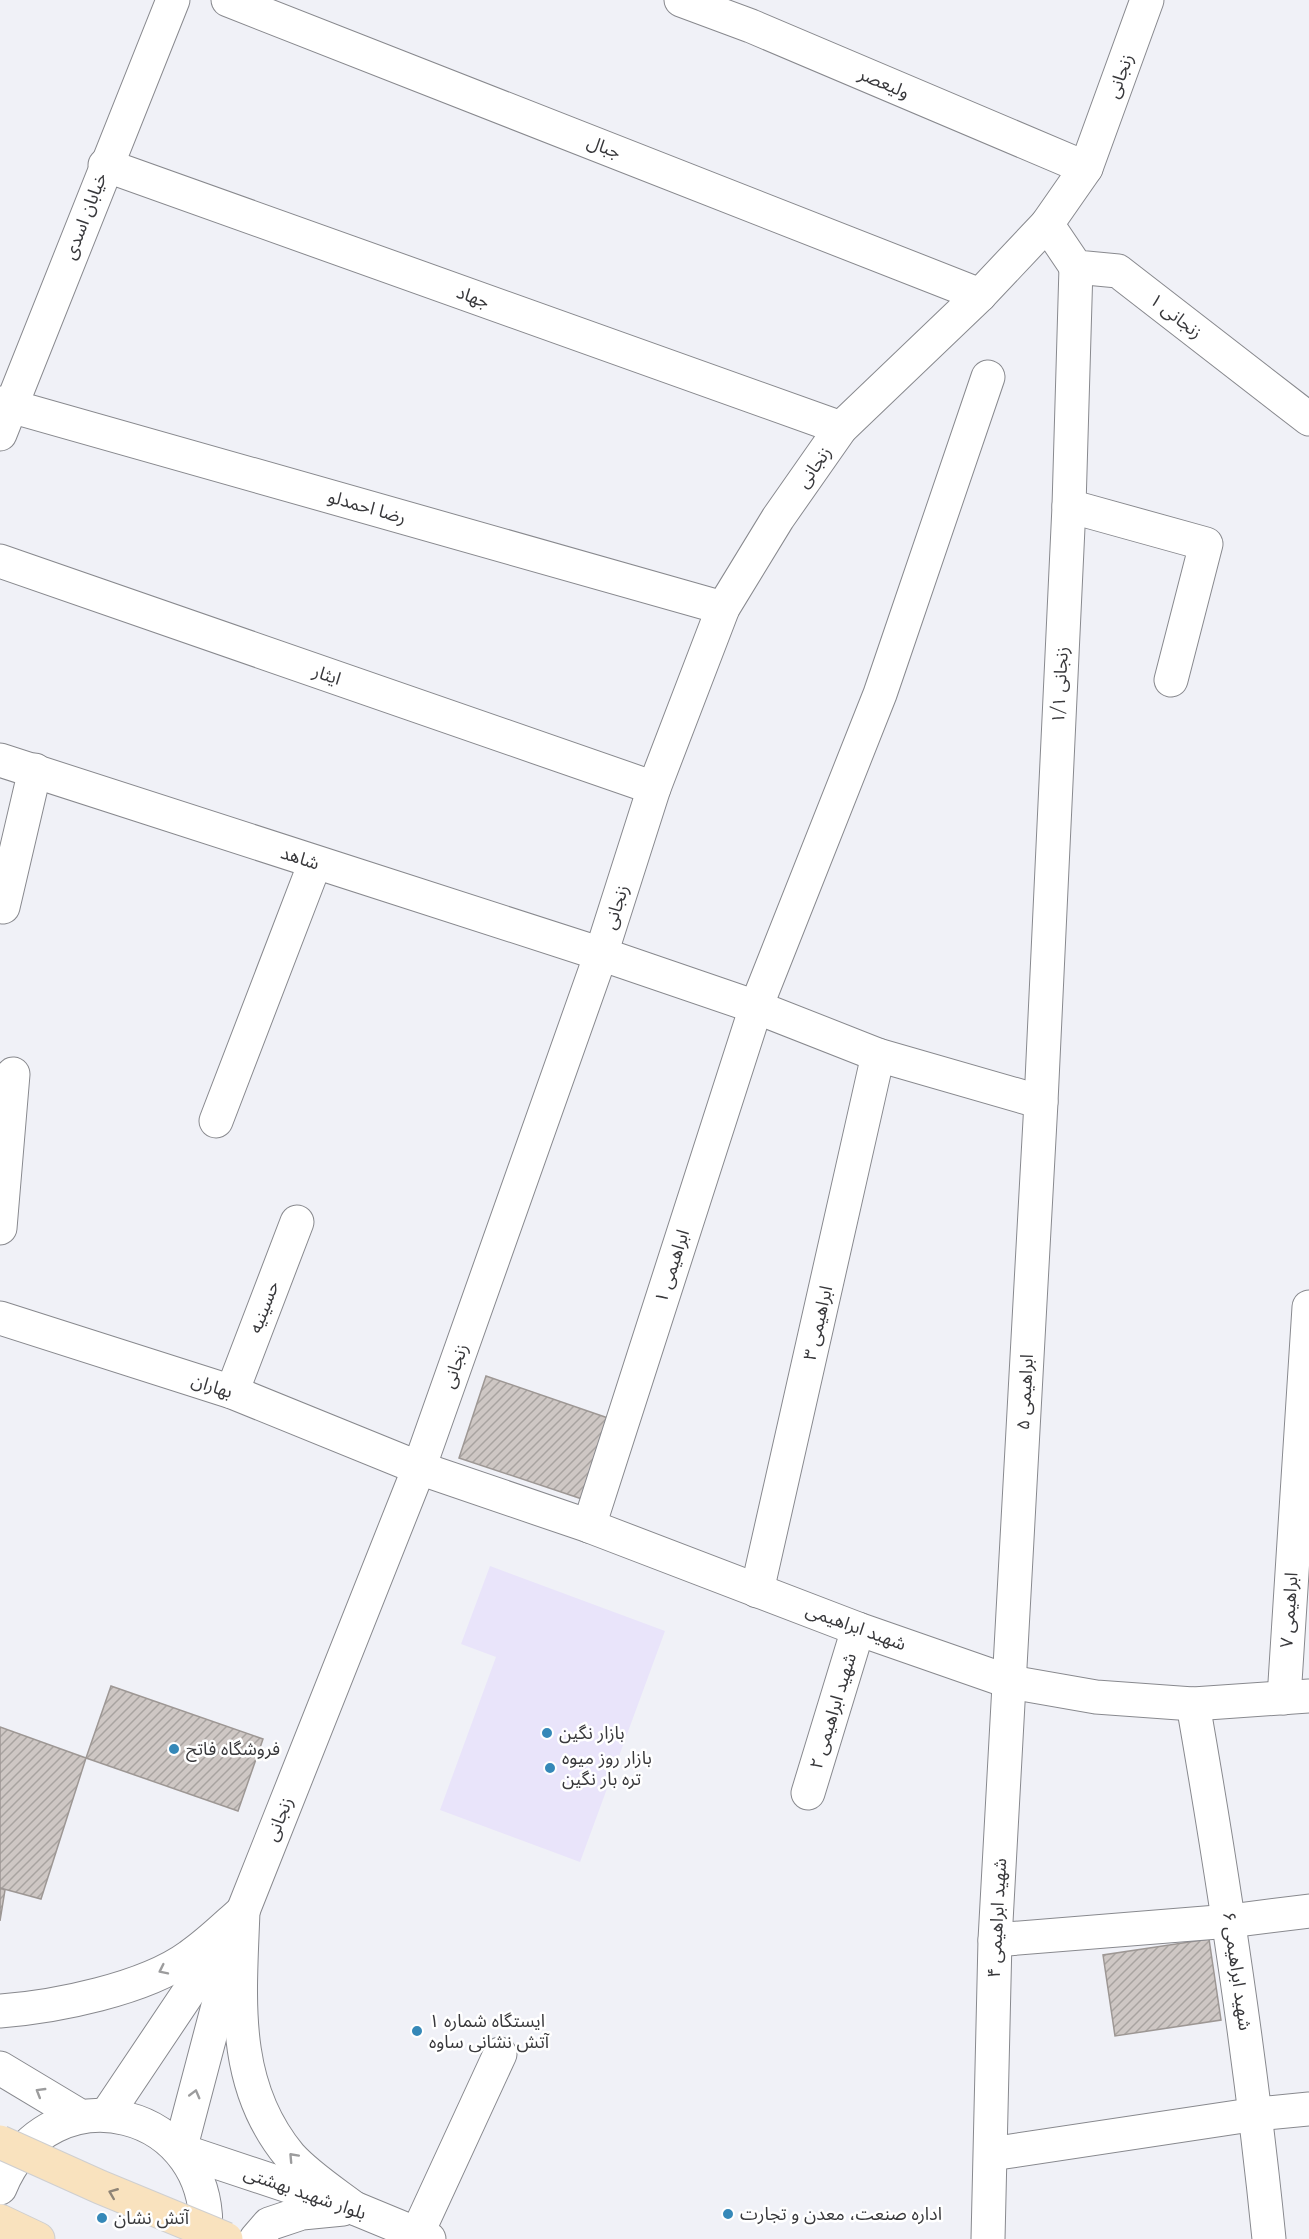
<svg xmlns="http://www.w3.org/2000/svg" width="1309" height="2239" viewBox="0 0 1309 2239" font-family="Montserrat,'Noto Sans Arabic',sans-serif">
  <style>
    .commercial { fill: #e9e4fa }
    .building { fill: url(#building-hatch); stroke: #9d9794; stroke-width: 1.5 }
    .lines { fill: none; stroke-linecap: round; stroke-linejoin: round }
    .minor-casing { stroke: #88898e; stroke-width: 35 }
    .tertiary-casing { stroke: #88898e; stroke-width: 35 }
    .secondary-casing { stroke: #88898e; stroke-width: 35 }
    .primary-casing { stroke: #cfcfd0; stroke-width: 35 }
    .minor { stroke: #fff; stroke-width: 33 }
    .tertiary { stroke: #fff; stroke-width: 33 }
    .secondary { stroke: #fff; stroke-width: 33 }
    .primary { stroke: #f9e2be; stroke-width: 33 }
    .primary-bridge-casing { stroke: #cfcfd0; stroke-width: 35; stroke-linecap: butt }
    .primary-bridge { stroke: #f9e2be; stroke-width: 33 }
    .oneway { stroke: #9c9c9d }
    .oneway2 { stroke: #8f8476 }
    .poi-dot { fill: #3588b8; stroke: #fff; stroke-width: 2 }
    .labels { text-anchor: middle; stroke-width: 5; stroke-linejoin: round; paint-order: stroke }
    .street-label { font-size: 18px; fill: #38383b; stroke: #fff }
    .poi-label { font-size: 18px; fill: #38383b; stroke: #fff; text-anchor: start }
  </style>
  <defs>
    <pattern id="building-hatch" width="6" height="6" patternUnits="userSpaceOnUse" patternTransform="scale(1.5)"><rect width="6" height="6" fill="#cec7c4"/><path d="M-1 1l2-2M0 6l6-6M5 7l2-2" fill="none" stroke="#a8a3a0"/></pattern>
  </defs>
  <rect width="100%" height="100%" fill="#f0f1f7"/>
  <polygon class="commercial" points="490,1566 665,1631 580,1862 440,1810 496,1657 461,1644"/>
  <g class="building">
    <polygon points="486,1376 608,1418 582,1499 459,1458"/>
    <polygon points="111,1686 263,1739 238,1811 86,1758"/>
    <polygon points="0,1727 86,1758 41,1899 0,1888"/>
    <polygon points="0,1888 5,1890 0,1921"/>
    <polygon points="1209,1939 1221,2020 1115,2036 1103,1955"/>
  </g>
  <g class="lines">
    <defs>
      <g id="minor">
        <polyline points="228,0 980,295"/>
        <polyline points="681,0 751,26 1086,168"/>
        <polyline points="105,165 841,428"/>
        <polyline points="1047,224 1076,267 1118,271 1309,419"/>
        <polyline points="0,403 723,608"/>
        <polyline points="0,434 173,0"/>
        <polyline points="1069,506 1206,544 1171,680"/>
        <polyline points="0,561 654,788"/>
        <polyline points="0,760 601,954 756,1007 878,1055 1041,1102"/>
        <polyline points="3,907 35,770"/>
        <polyline points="216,1121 315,863"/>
        <polyline points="0,1228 13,1074"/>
        <polyline points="0,1318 232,1392 419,1468 589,1526 858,1629 1010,1682 1096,1697 1193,1704 1309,1696"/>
        <polyline points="232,1392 297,1222"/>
        <polyline points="589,1526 756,1007 880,694 988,377"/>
        <polyline points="757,1591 878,1055"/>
        <polyline points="1284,1698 1309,1307"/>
        <path d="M 1193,1704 C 1224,1882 1251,2059 1269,2239"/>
        <polyline points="808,1793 858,1629"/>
        <polyline points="995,1940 1230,1921 1309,1911"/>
        <polyline points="991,2154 1257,2114 1309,2109"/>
        <polyline points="417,2234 500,2054"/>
        <polyline points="988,2239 995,1940 1041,1102 1069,506 1076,267"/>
      </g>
      <g id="tertiary">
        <polyline points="107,2114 229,1932"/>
        <polyline points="180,2150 243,1911 419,1468 601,954 654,788 723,608 778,518 841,428 980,295 1047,224 1086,168 1147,0"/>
      </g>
      <g id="secondary">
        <path d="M 243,1911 C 240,1997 230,2084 290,2156 C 308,2176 333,2192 354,2208"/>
        <path d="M 0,2011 C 55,2007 145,1989 190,1956 C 209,1943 226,1926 243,1911"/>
        <polyline points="0,2068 80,2116"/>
        <polyline points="180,2150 354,2208 429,2239"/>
        <path d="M 0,2188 C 50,2066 218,2108 205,2239"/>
        <polyline points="256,2239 269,2224 302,2213 343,2209"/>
      </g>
      <polyline id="primary" points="0,2221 38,2239"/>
    </defs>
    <use href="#minor" class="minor-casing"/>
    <use href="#tertiary" class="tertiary-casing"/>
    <use href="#secondary" class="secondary-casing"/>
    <use href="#primary" class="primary-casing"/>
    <use href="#minor" class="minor"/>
    <use href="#tertiary" class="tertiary"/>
    <use href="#secondary" class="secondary"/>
    <use href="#primary" class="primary"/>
    <defs>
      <polyline id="primary-bridge" points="0,2142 100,2187 226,2239"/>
    </defs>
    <use href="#primary-bridge" class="primary-bridge-casing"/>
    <use href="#primary-bridge" class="primary-bridge"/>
  </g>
  <defs><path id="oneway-chevron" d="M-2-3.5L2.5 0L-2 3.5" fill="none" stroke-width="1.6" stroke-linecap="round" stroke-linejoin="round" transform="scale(1.5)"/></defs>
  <g class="oneway">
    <use href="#oneway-chevron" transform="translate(163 1970) rotate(154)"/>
    <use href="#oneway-chevron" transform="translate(40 2092) rotate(-149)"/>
    <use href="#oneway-chevron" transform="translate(195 2094) rotate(-75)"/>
    <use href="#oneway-chevron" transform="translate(293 2157) rotate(-133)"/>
  </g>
  <use class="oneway2" href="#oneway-chevron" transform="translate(113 2193) rotate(-158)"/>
  <g class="poi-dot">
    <circle cx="547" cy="1733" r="6"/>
    <circle cx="174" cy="1749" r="6"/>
    <circle cx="550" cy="1768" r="6"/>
    <circle cx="417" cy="2031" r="6"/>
    <circle cx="728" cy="2214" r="6"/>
    <circle cx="102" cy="2218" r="6"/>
  </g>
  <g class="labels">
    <g class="street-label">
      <text transform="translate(1120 76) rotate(-70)" y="6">زنجانی</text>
      <text transform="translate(884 83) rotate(23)" y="6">ولیعصر</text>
      <text transform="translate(604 147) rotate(21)" y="6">جبال</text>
      <text transform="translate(85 216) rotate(-69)" y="6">خیابان اسدی</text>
      <text transform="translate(473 297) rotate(20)" y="6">جهاد</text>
      <text transform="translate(1176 316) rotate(38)" y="6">زنجانی ۱</text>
      <text transform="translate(814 467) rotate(-55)" y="6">زنجانی</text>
      <text transform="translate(367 507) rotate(16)" y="6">رضا احمدلو</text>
      <text transform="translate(327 675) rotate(19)" y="6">ایثار</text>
      <text transform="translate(1060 685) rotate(-87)" y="6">زنجانی ۱/۱</text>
      <text transform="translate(300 858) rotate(18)" y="6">شاهد</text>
      <text transform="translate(616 907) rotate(-72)" y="6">زنجانی</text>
      <text transform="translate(672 1266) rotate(-72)" y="6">ابراهیمی ۱</text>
      <text transform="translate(264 1307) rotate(-69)" y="6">حسینیه</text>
      <text transform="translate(818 1323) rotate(-77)" y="6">ابراهیمی ۳</text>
      <text transform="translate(455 1366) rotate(-71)" y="6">زنجانی</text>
      <text transform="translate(212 1386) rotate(18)" y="6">بهاران</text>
      <text transform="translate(1025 1392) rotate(-87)" y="6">ابراهیمی ۵</text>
      <text transform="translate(1289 1610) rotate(-86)" y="6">ابراهیمی ۷</text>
      <text transform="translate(856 1627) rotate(20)" y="6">شهید ابراهیمی</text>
      <text transform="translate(833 1711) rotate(-73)" y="6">شهید ابراهیمی ۲</text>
      <text transform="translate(279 1819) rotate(-68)" y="6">زنجانی</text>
      <text transform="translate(997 1918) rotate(-87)" y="6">شهید ابراهیمی ۴</text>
      <text transform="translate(1237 1971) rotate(82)" y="6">شهید ابراهیمی ۶</text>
      <text transform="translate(305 2193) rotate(19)" y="6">بلوار شهید بهشتی</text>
    </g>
    <g class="poi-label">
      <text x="559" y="1739">بازار نگین</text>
      <text x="186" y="1755">فروشگاه فاتح</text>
      <text x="562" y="1764">بازار روز میوه<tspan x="562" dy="21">تره بار نگین</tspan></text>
      <text x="429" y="2027">ایستگاه شماره ۱<tspan x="429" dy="21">آتش نشانی ساوه</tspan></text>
      <text x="740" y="2220">اداره صنعت، معدن و تجارت</text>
      <text x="114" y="2224">آتش نشان</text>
    </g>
  </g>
</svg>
